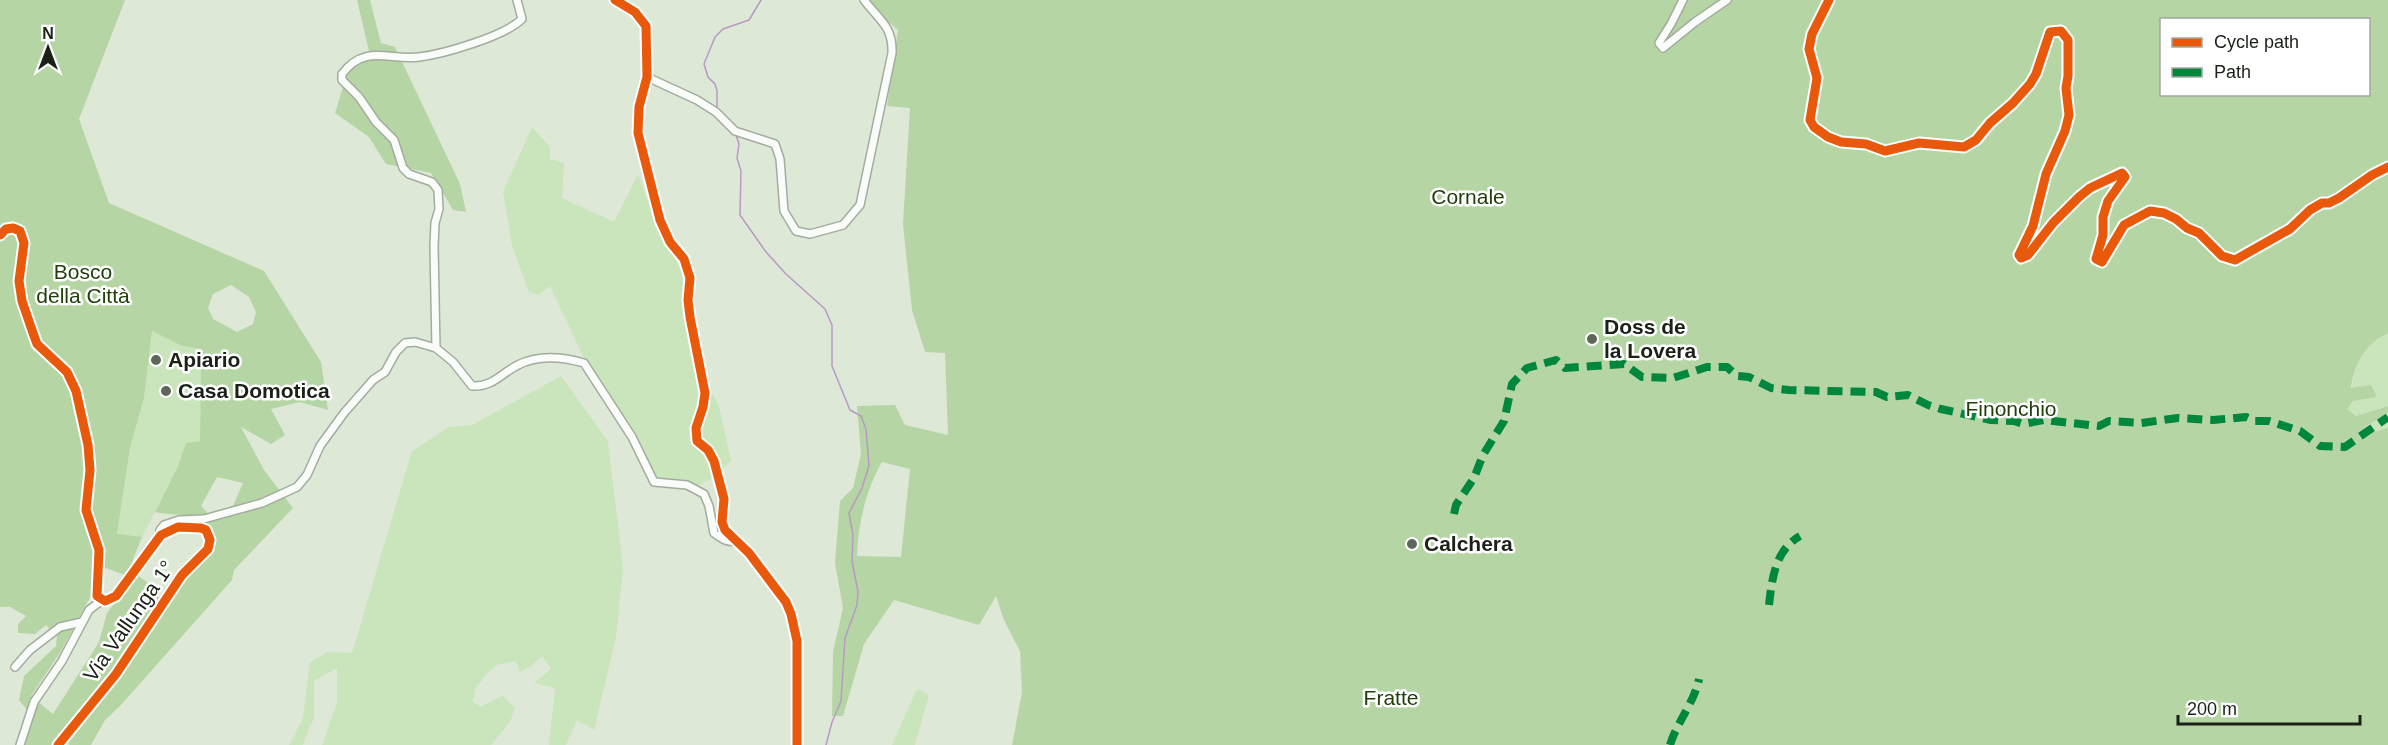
<svg xmlns="http://www.w3.org/2000/svg" width="2388" height="745" viewBox="0 0 2388 745" font-family="Arial,sans-serif">
  <style>
    .green { fill: #cae5bb }
    .forest { fill: #b6d5a5; fill-rule: evenodd }
    .lines { fill: none; stroke-linecap: round; stroke-linejoin: round }
    .stream { stroke: #b999c3; stroke-width: 1.5 }
    .street-casing { stroke: #a3ac9f; stroke-width: 10 }
    .secondary-casing { stroke: #a3ac9f; stroke-width: 12 }
    .street { stroke: #fafcf9; stroke-width: 7 }
    .secondary { stroke: #fafcf9; stroke-width: 9 }
    .quiet { stroke: #00873e; stroke-width: 8; stroke-dasharray: 15 8; stroke-linecap: butt }
    .cycleway-casing { stroke: #fff; stroke-width: 13 }
    .cycleway { stroke: #e8590c; stroke-width: 9 }
    .poi-dot { fill: #5e675a; stroke: #fff; stroke-width: 2 }
    .labels { text-anchor: middle; stroke-width: 5; stroke-linejoin: round; paint-order: stroke }
    .park-label { font-size: 21px; fill: #213f0a; stroke: #fff }
    .poi-label { font-size: 21px; font-weight: bold; fill: #1a2117; stroke: #fff; text-anchor: start }
    .street-label { font-size: 21px; fill: #1a2117; stroke: #fff }
  </style>
  <rect width="100%" height="100%" fill="#dde8d7"/>
  <g class="green">
    <path d="M 532,127 L 550,147 L 550,159 L 564,163 L 562,198 L 614,222 L 638,174 L 658,229 L 682,271 L 683,298 L 690,352 L 719,406 L 731,461 C 703,487 699,490 660,485 L 583,356 L 550,286 L 539,295 L 529,292 L 512,246 L 503,192 Z"/>
    <polygon points="152,331 182,346 201,349 200,441 186,443 178,466 142,537 117,535 130,448 144,398"/>
    <path d="M 2388,333 L 2388,406 L 2356,416 L 2347,409 L 2353,401 C 2349,372 2361,346 2388,333 Z"/>
    <polygon points="561,376 608,441 623,569 616,637 594,730 577,720 566,745 549,745 555,688 534,683 551,669 542,656 530,667 520,672 516,661 496,665 485,676 475,689 473,702 481,707 503,695 515,709 510,722 491,745 322,745 337,703 337,668 314,681 314,719 309,728 303,745 289,745 303,718 310,662 327,652 352,653 412,451 449,427 472,425"/>
    <polygon points="2388,413 2388,428 2360,436 2366,426"/>
    <polygon points="917,689 929,695 915,745 892,745"/>
  </g>
  <g class="forest">
    <path d="M 0,0 L 125,0 L 79,119 L 109,203 L 264,271 L 321,362 L 328,410 L 300,402 L 271,409 L 285,435 L 271,444 L 241,427 L 264,470 L 293,508 L 234,570 L 232,580 L 120,706 L 105,720 L 91,745 L 70,745 L 61,738 L 56,745 L 16,745 L 27,710 L 19,700 L 24,676 L 56,646 L 57,636 L 46,625 L 35,634 L 18,633 L 18,624 L 26,616 L 10,607 L 0,607 ZM 231,285 L 249,297 L 256,312 L 253,324 L 237,332 L 213,319 L 208,308 L 213,294 ZM 152,331 L 182,346 L 201,349 L 200,441 L 186,443 L 178,466 L 155,512 C 183,518 203,508 215,541 L 211,555 L 186,577 L 171,602 L 158,597 L 155,588 L 129,569 L 142,537 L 117,534 L 130,448 L 144,398 ZM 217,477 L 243,483 L 229,515 L 213,519 L 201,506 ZM 106,568 L 133,578 L 107,613 L 99,642 L 53,714 L 31,696 L 61,651 Z"/>
    <polygon points="357,0 370,0 381,43 395,47 460,184 466,212 453,210 431,173 386,164 369,137 335,113 347,74 370,55"/>
    <path d="M 863,0 L 2388,0 L 2388,333 C 2365,344 2354,364 2351,388 L 2371,385 L 2377,397 L 2353,401 L 2347,409 L 2356,416 L 2388,406 L 2388,413 L 2366,426 L 2360,436 L 2388,428 L 2388,745 L 1012,745 L 1022,692 L 1020,651 L 1004,620 L 996,596 L 979,625 L 894,600 L 864,644 L 843,716 L 832,716 L 833,652 L 843,608 L 835,563 L 840,501 L 853,488 L 861,454 L 857,406 L 895,405 L 905,425 L 948,435 L 945,353 L 925,352 L 912,310 L 903,224 L 910,108 L 887,106 L 898,30 ZM 2162,20 L 2368,20 L 2368,94 L 2162,94 ZM 882,462 L 910,469 L 901,557 L 857,556 C 858,524 866,489 882,462 Z"/>
  </g>
  <g class="lines">
    <g class="stream">
      <polyline points="717,109 717,91 715,84 708,77 704,64 715,37 723,29 749,20 761,0"/>
      <polyline points="736,135 739,144 737,158 741,171 740,215 766,252 786,274 825,309 832,325 832,366 850,410 861,416 866,429 869,466 862,488 849,513 853,535 852,561 858,592 857,605 845,638 841,701 832,722 826,745"/>
    </g>
    <defs>
      <g id="street">
        <polyline points="1683,0 1671,24 1659,43 1663,48 1695,22 1727,0"/>
        <polyline points="1829,0 1812,34 1809,49 1817,78 1810,120 1814,127 1828,137 1841,142 1866,144 1885,151 1919,143 1964,147 1976,140 1990,123 2013,103 2030,84 2036,74 2050,32 2061,31 2068,40 2068,76 2066,88 2069,115 2065,131 2046,174 2033,226 2019,255 2021,258 2028,255 2053,223 2079,197 2090,188 2122,173 2125,177 2108,201 2103,217 2103,235 2096,259 2102,262 2124,225 2150,211 2164,213 2176,219 2187,228 2199,233 2222,256 2235,260 2290,229 2310,210 2322,203 2329,203 2339,198 2372,175 2388,167"/>
        <path d="M 647,77 L 697,100 L 716,112 L 735,131 L 775,144 L 780,159 L 784,211 L 796,231 L 810,234 L 843,225 L 860,205 L 892,53 C 893,26 879,20 864,0"/>
        <polyline points="0,235 6,229 13,228 20,231 24,243 19,281 22,301 33,333 37,344 67,372 76,391 88,445 90,470 86,510 99,550 97,596 105,601 116,596 161,535 178,527 201,528 206,530 210,540 208,549 182,575 116,674 58,745"/>
        <path d="M 436,348 L 434,246 L 435,223 L 439,209 L 438,190 L 432,182 L 409,174 L 403,168 L 394,140 L 376,122 L 359,97 L 342,80 L 342,74 C 365,43 390,61 419,57 C 444,54 505,36 522,19 L 517,0"/>
        <path d="M 161,535 L 160,530 L 164,525 L 179,520 L 204,519 L 262,503 L 297,487 L 307,475 L 320,446 L 344,413 L 373,380 L 385,372 L 396,352 L 405,343 L 415,342 L 436,348 L 453,362 L 472,386 C 493,387 500,374 518,365 C 539,354 563,357 584,363 L 632,437 L 654,482 L 687,485 L 704,494 L 709,506 L 714,533 C 722,539 728,543 738,541"/>
        <polyline points="15,667 30,650 60,627 82,622"/>
        <polyline points="20,745 34,702 62,661 89,610 101,601"/>
      </g>
      <polyline id="secondary" points="615,0 635,12 646,26 647,77 639,107 638,133 660,220 670,242 684,259 690,278 688,300 690,317 705,393 703,407 696,428 697,441 708,450 714,461 724,499 722,522 725,530 749,553 786,602 791,614 797,641 797,745"/>
    </defs>
    <use href="#street" class="street-casing"/>
    <use href="#secondary" class="secondary-casing"/>
    <use href="#street" class="street"/>
    <use href="#secondary" class="secondary"/>
    <g class="quiet">
      <polyline points="1454,514 1456,505 1474,478 1483,455 1504,421 1512,384 1527,368 1556,360 1565,368 1624,364 1642,377 1673,378 1707,367 1727,367 1737,376 1749,377 1771,388 1789,390 1876,392 1887,397 1908,395 1928,405 1941,409 1991,420 2014,421 2023,424 2044,420 2099,426 2109,421 2141,423 2178,418 2213,420 2246,417 2255,421 2269,421 2300,431 2320,446 2345,447 2388,417"/>
      <path d="M 1769,605 C 1772,579 1775,550 1800,536"/>
      <path d="M 1670,745 C 1677,722 1694,703 1699,679"/>
    </g>
    <defs>
      <g id="cycleway">
        <polyline points="615,0 635,12 646,26 647,77 639,107 638,133 660,220 670,242 684,259 690,278 688,300 690,317 705,393 703,407 696,428 697,441 708,450 714,461 724,499 722,522 725,530 749,553 786,602 791,614 797,641 797,745"/>
        <polyline points="1829,0 1812,34 1809,49 1817,78 1810,120 1814,127 1828,137 1841,142 1866,144 1885,151 1919,143 1964,147 1976,140 1990,123 2013,103 2030,84 2036,74 2050,32 2061,31 2068,40 2068,76 2066,88 2069,115 2065,131 2046,174 2033,226 2019,255 2021,258 2028,255 2053,223 2079,197 2090,188 2122,173 2125,177 2108,201 2103,217 2103,235 2096,259 2102,262 2124,225 2150,211 2164,213 2176,219 2187,228 2199,233 2222,256 2235,260 2290,229 2310,210 2322,203 2329,203 2339,198 2372,175 2388,167"/>
        <polyline points="0,235 6,229 13,228 20,231 24,243 19,281 22,301 33,333 37,344 67,372 76,391 88,445 90,470 86,510 99,550 97,596 105,601 116,596 161,535 178,527 201,528 206,530 210,540 208,549 182,575 116,674 58,745"/>
      </g>
    </defs>
    <use href="#cycleway" class="cycleway-casing"/>
    <use href="#cycleway" class="cycleway"/>
  </g>
  <g class="poi-dot">
    <circle cx="1592" cy="339" r="6"/>
    <circle cx="156" cy="360" r="6"/>
    <circle cx="166" cy="391" r="6"/>
    <circle cx="1412" cy="544" r="6"/>
  </g>
  <g class="labels">
    <g class="park-label">
      <text x="1468" y="204">Cornale</text>
      <text x="83" y="279">Bosco<tspan x="83" dy="24">della Città</tspan></text>
      <text x="2011" y="416">Finonchio</text>
      <text x="1391" y="705">Fratte</text>
    </g>
    <g class="poi-label">
      <text x="1604" y="334">Doss de<tspan x="1604" dy="24">la Lovera</tspan></text>
      <text x="168" y="367">Apiario</text>
      <text x="178" y="398">Casa Domotica</text>
      <text x="1424" y="551">Calchera</text>
    </g>
    <g class="street-label">
      <text transform="translate(129 621) rotate(-55)" y="7">Via Vallunga 1°</text>
    </g>
  </g>
  <rect x="2160" y="18" width="210" height="78" fill="#ffffff" stroke="#a3a6a2" stroke-width="1.5"/>
  <rect x="2172" y="38" width="30" height="9" fill="#e8590c" stroke="#a3a6a2" stroke-width="1.5"/>
  <text x="2214" y="48" font-size="18" fill="#1a2117">Cycle path</text>
  <rect x="2172" y="68" width="30" height="9" fill="#00873e" stroke="#a3a6a2" stroke-width="1.5"/>
  <text x="2214" y="78" font-size="18" fill="#1a2117">Path</text>
  <g transform="translate(48 48)" stroke="#ffffff" stroke-width="4.5" paint-order="stroke">
  <path d="M0-4.5L10 22L0 15L-10 22Z" fill="#1a2117"/>
  <text y="-9" font-size="16" font-weight="bold" text-anchor="middle" fill="#1a2117">N</text>
  </g>
  <path d="M2178 715v9h182v-9" fill="none" stroke="#1a2117" stroke-width="3"/>
  <text x="2187" y="715" font-size="18" fill="#1a2117" stroke="#ffffff" stroke-width="4.5" paint-order="stroke">200 m</text>
</svg>
